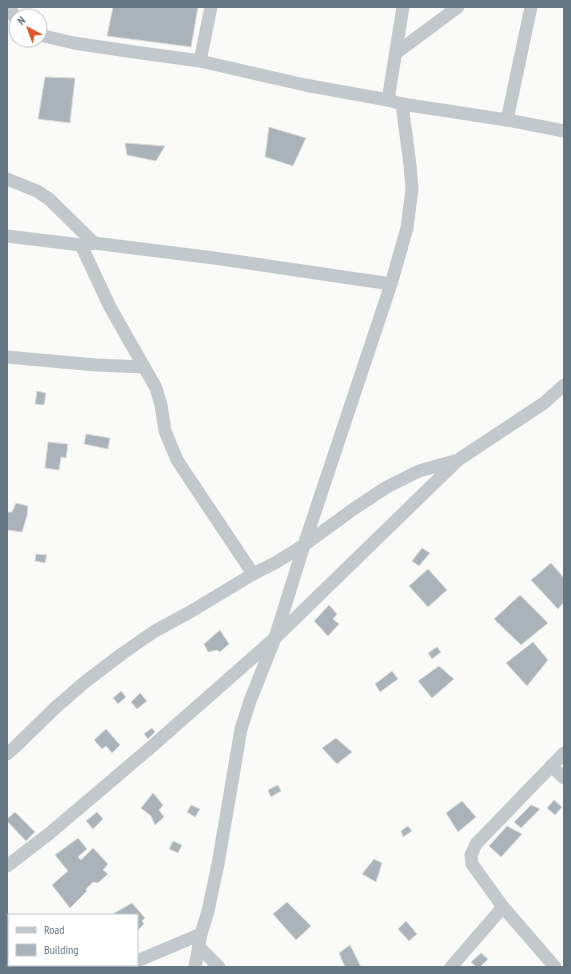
<svg xmlns="http://www.w3.org/2000/svg" width="571" height="974" viewBox="0 0 571 974" font-family="'PT Sans Narrow',sans-serif">
  <style>
    .building { fill: #aab3b9; stroke: #dcdcda }
    .lines { fill: none; stroke-linecap: round; stroke-linejoin: round }
    .minor { stroke: #c3c8cc; stroke-width: 13 }
  </style>
  <rect width="100%" height="100%" fill="#fafaf8"/>
  <g class="building">
    <polygon points="113,7 198,7 191,47 107,36"/>
    <polygon points="45,77 75,78 70,123 38,119"/>
    <polygon points="269,127 306,138 293,166 265,157"/>
    <polygon points="125,143 165,146 156,161 127,155"/>
    <polygon points="37,391 46,393 44,405 35,404"/>
    <polygon points="86,434 110,438 108,449 84,444"/>
    <polygon points="48,442 68,444 66,458 61,457 59,470 45,468"/>
    <polygon points="16,503 28,506 27,516 22,532 7,530 7,512 12,512"/>
    <polygon points="422,548 430,553 419,566 412,561"/>
    <polygon points="36,554 47,555 45,563 35,561"/>
    <polygon points="551,563 564,578 564,602 558,609 531,580"/>
    <polygon points="428,569 447,590 428,607 409,586"/>
    <polygon points="520,595 548,623 521,645 494,619"/>
    <polygon points="329,605 337,614 333,619 339,624 328,636 314,621"/>
    <polygon points="220,630 229,644 220,652 217,650 208,652 204,644"/>
    <polygon points="533,642 548,660 527,686 506,663"/>
    <polygon points="437,647 441,652 432,659 428,653"/>
    <polygon points="439,666 454,679 432,698 418,681"/>
    <polygon points="392,671 398,679 380,692 375,684"/>
    <polygon points="121,691 126,697 118,704 113,698"/>
    <polygon points="140,693 147,701 137,709 131,702"/>
    <polygon points="152,728 155,732 148,739 144,734"/>
    <polygon points="106,729 120,745 112,753 106,746 102,749 94,740"/>
    <polygon points="336,738 352,752 337,764 322,748"/>
    <polygon points="278,785 281,791 271,797 268,790"/>
    <polygon points="153,793 163,805 159,810 164,817 155,825 151,816 141,808"/>
    <polygon points="554,800 562,807 555,815 547,808"/>
    <polygon points="462,801 476,817 458,832 446,813"/>
    <polygon points="191,805 200,809 195,817 187,812"/>
    <polygon points="531,805 540,809 521,828 514,822"/>
    <polygon points="15,812 35,832 26,841 7,821 7,819"/>
    <polygon points="97,812 103,819 93,829 86,821"/>
    <polygon points="408,826 412,831 403,837 401,831"/>
    <polygon points="507,826 522,834 501,857 489,846"/>
    <polygon points="78,838 87,849 78,857 81,860 93,848 108,864 103,870 108,874 98,883 93,882 86,889 87,891 70,908 52,885 68,871 55,855"/>
    <polygon points="173,841 182,845 178,853 169,849"/>
    <polygon points="374,859 382,863 376,882 362,874"/>
    <polygon points="287,902 311,926 296,940 273,914"/>
    <polygon points="132,903 145,918 142,921 144,924 137,931 137,915 111,915"/>
    <polygon points="406,921 417,934 409,941 398,929"/>
    <polygon points="350,945 361,967 345,967 339,953"/>
    <polygon points="481,953 488,959 480,967 476,967 471,962"/>
  </g>
  <g class="lines">
    <g class="minor">
      <polyline points="10,7 16,21"/>
      <polyline points="40,35 74,43 134,52 200,61 226,67 305,85 388,100 402,104 507,120 564,131"/>
      <polyline points="396,53 458,7"/>
      <polyline points="200,61 211,7"/>
      <polyline points="388,100 403,7"/>
      <polyline points="507,120 531,7"/>
      <polyline points="7,179 37,191 49,199 94,243"/>
      <polyline points="7,236 81,245 94,243 214,258 391,284"/>
      <polyline points="81,245 110,307 156,388 161,405 165,431 177,460 253,574"/>
      <polyline points="7,357 96,365 144,367"/>
      <polyline points="7,754 17,745 56,707 85,682 123,653 155,631 190,612 253,574 275,563 304,545 391,284 407,228 412,189 410,165 402,104"/>
      <polyline points="551,766 564,778"/>
      <polyline points="7,866 50,833 150,748 275,638 457,461"/>
      <polyline points="503,907 472,864 471,855 476,844 564,753"/>
      <polyline points="199,947 219,967"/>
      <polyline points="137,961 201,934"/>
      <polyline points="124,967 128,965"/>
      <polyline points="195,967 201,934 208,911 218,864 241,729 250,701 275,638 304,545 355,508 387,487 419,471 458,460 544,403 564,385"/>
      <polyline points="451,967 503,907 555,967"/>
    </g>
  </g>
  <rect width="571" height="974" fill="none" stroke="#657683" stroke-width="16"/>
  <rect x="8" y="914" width="130" height="52" fill="#ffffff" stroke="#c1c8cd"/>
  <rect x="16" y="927" width="20" height="6" fill="#c3c8cc" stroke="#c1c8cd"/>
  <text x="44" y="934" font-size="12" fill="#657683">Road</text>
  <rect x="16" y="944" width="20" height="12" fill="#aab3b9" stroke="#c1c8cd"/>
  <text x="44" y="954" font-size="12" fill="#657683">Building</text>
  <g transform="translate(28 28) rotate(319)"><circle r="19" fill="#ffffff" stroke="#c1c8cd"/>
  <path d="M0-3L7 15L0 10L-7 15Z" fill="#e4572e"/>
  <text y="-6" font-size="11" font-weight="bold" text-anchor="middle" fill="#657683">N</text>
  </g>
</svg>
